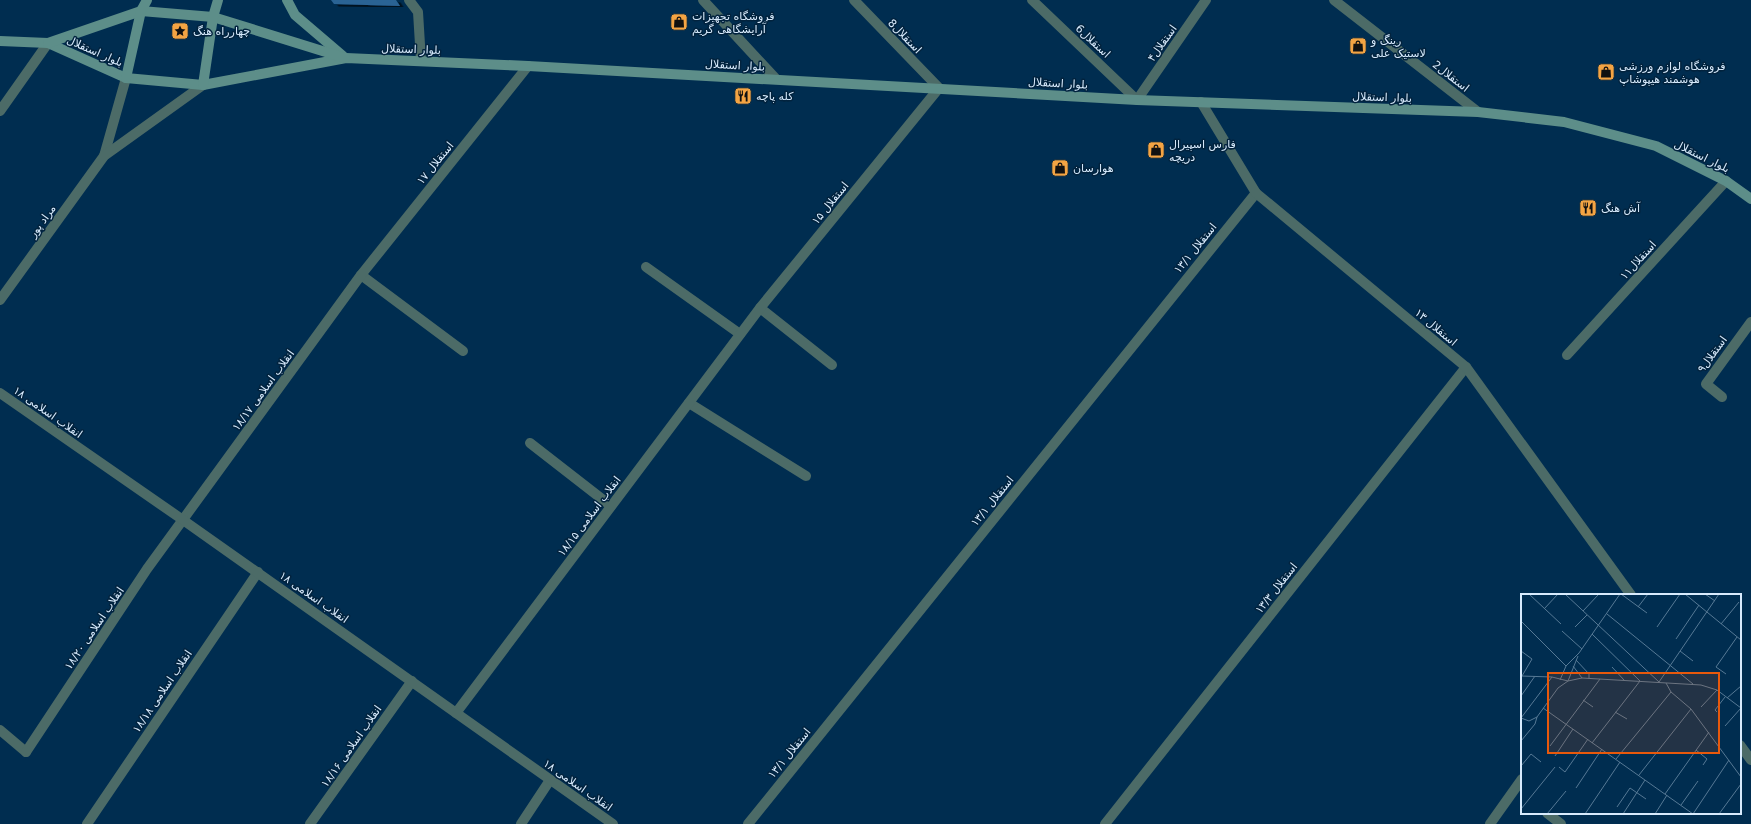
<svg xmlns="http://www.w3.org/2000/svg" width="1751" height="824" viewBox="0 0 1751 824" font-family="'DejaVu Sans',Cairo,sans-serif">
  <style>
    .building { fill: #2b6394; filter: url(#shadow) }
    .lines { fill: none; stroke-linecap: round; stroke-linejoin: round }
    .service { stroke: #4c6b67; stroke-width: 10 }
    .minor { stroke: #4c6b67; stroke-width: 10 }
    .tertiary { stroke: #4c6b67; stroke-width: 10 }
    .secondary { stroke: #5d8e89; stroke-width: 10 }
    .labels { text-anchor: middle; stroke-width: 3; stroke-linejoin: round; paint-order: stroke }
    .poi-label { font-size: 11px; fill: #d8ebfd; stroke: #02233e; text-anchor: start }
    .street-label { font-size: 11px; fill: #d8ebfd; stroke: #02233e }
    .inset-road { fill: none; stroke: #567995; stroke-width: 1 }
    .view { fill: #e8590c; fill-opacity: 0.15; stroke: #e8590c; stroke-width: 2 }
    .inset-edge { fill: none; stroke: #d8ebfd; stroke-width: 2 }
  </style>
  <defs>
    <filter id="shadow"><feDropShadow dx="4.5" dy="2.5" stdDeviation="0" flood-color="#0009"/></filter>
  </defs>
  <rect width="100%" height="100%" fill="#002d50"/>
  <polygon class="building" points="331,0 396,0 400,6 334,4"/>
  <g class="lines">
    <polyline class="service" points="0,730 26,752"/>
    <g class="minor">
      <polyline points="409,0 418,12 421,61"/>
      <polyline points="703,0 776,79"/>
      <polyline points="1032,0 1137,100 1206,0"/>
      <polyline points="1334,0 1478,112"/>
      <polyline points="0,111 48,43"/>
      <polyline points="646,267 740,334"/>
      <polyline points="361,275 463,351"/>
      <polyline points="760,308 832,365"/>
      <polyline points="1567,355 1726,181"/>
      <polyline points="1722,397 1706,384 1751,322"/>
      <polyline points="689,403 806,476"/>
      <polyline points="530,443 611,506"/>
      <polyline points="456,713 760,308 939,88 854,0"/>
      <polyline points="26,752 147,569 361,275 528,66"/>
      <polyline points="1547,813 1561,824"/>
      <polyline points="87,824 258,572"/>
      <polyline points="310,824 412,681"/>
      <polyline points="521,824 550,780"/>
      <polyline points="748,824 1256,193"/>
      <polyline points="1105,824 1466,367"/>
      <polyline points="1490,824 1522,779"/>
    </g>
    <g class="tertiary">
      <polyline points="1201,102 1256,193 1466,367 1631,595"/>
      <polyline points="104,156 126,78"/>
      <polyline points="0,300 104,156 203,85"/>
      <polyline points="0,393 183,520 613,824"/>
      <polyline points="1740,745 1751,760"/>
    </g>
    <g class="secondary">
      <polyline points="287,0 295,15 343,56"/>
      <polyline points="0,41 48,43 126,78 203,85 346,58 528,66 1137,100 1478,112 1564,122 1656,146 1726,181 1751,199"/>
      <polyline points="48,43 141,11 213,17 345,58"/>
      <polyline points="126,78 141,11 147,0"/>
      <polyline points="203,85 213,17 218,0"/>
    </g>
  </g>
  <defs>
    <symbol id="shop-square" viewBox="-11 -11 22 22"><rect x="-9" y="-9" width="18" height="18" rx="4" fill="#f4a443" stroke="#02233e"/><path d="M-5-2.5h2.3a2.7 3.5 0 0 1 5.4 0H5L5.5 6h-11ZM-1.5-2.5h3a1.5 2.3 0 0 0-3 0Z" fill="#111"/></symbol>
    <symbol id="sight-square" viewBox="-11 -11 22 22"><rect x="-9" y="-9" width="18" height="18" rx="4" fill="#f4a443" stroke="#02233e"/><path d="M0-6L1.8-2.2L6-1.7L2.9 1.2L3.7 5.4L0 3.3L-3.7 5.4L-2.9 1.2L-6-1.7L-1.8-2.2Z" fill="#111"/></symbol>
    <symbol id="restaurant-square" viewBox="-11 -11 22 22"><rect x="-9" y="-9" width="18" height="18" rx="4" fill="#f4a443" stroke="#02233e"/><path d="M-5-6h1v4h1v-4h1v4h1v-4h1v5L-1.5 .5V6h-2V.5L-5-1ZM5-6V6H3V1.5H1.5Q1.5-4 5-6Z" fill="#111"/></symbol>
  </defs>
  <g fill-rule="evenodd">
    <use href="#shop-square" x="669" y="12" width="20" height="20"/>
    <use href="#sight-square" x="170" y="21" width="20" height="20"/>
    <use href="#shop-square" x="1348" y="36" width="20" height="20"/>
    <use href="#shop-square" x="1596" y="62" width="20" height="20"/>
    <use href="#restaurant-square" x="733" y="86" width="20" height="20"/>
    <use href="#shop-square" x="1146" y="140" width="20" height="20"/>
    <use href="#shop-square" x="1050" y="158" width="20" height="20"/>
    <use href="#restaurant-square" x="1578" y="198" width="20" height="20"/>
  </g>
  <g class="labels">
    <g class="poi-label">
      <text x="692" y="20">فروشگاه تجهیزات<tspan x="692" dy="13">آرایشگاهی گریم</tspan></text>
      <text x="193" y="35">چهارراه هنگ</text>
      <text x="1371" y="44">رینگ و<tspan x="1371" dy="13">لاستیک علی</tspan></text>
      <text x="1619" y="70">فروشگاه لوازم ورزشی<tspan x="1619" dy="13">هوشمند هیپوشاپ</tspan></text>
      <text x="756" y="100">کله پاچه</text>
      <text x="1169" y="148">فارس اسپیرال<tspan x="1169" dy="13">دریچه</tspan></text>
      <text x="1073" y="172">هوارسان</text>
      <text x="1601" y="212">آش هنگ</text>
    </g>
    <g class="street-label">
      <text transform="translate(905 36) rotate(46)" y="4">استقلال8</text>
      <text transform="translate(1093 41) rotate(43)" y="4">استقلال6</text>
      <text transform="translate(1162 43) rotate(-55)" y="4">استقلال۴</text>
      <text transform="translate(411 49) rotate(2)" y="4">بلوار استقلال</text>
      <text transform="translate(95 51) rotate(24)" y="4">بلوار استقلال</text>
      <text transform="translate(735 65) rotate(3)" y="4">بلوار استقلال</text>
      <text transform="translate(1451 76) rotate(38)" y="4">2استقلال</text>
      <text transform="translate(1058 83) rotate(3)" y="4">بلوار استقلال</text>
      <text transform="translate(1382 97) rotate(2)" y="4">بلوار استقلال</text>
      <text transform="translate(1702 156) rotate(26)" y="4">بلوار استقلال</text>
      <text transform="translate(435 163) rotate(-51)" y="4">۱۷ استقلال</text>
      <text transform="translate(830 203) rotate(-51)" y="4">۱۵ استقلال</text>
      <text transform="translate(42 221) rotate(-54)" y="4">مراد پور</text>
      <text transform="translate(1195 248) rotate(-51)" y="4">۱۳/۱ استقلال</text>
      <text transform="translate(1638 260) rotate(-48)" y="4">استقلال۱۱</text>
      <text transform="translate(1436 327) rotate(40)" y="4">۱۳ استقلال</text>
      <text transform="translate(1712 354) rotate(-54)" y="4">استقلال۹</text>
      <text transform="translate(263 390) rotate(-54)" y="4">۱۸/۱۷ انقلاب اسلامی</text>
      <text transform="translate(48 412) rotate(35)" y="4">۱۸ انقلاب اسلامی</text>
      <text transform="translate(992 501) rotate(-51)" y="4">۱۳/۱ استقلال</text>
      <text transform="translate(589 516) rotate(-53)" y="4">۱۸/۱۵ انقلاب اسلامی</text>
      <text transform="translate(1276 588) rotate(-52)" y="4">۱۳/۳ استقلال</text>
      <text transform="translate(314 597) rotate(35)" y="4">۱۸ انقلاب اسلامی</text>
      <text transform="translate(94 628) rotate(-56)" y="4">۱۸/۲۰ انقلاب اسلامی</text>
      <text transform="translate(162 691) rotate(-56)" y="4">۱۸/۱۸ انقلاب اسلامی</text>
      <text transform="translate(351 746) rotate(-55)" y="4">۱۸/۱۶ انقلاب اسلامی</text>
      <text transform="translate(789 753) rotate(-51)" y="4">۱۳/۱ استقلال</text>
      <text transform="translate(578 785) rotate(35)" y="4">۱۸ انقلاب اسلامی</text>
    </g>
  </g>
  <g transform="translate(1521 594)">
    <rect width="220" height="220" fill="#002d50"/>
    <path class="inset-road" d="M 8,0 L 40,30M 44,0 L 138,88 L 198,0M 100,0 L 126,19M 164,0 L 220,46M 184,0 L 194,7M 117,13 L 127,0M 23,15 L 37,0M 62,17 L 77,1M 86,20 L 172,90M 0,27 L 45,72M 200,30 L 218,8M 54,33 L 66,21M 136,33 L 159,0M 41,37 L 61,55M 71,40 L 119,87 L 71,149M 155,45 L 178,11M 0,57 L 11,65 L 1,82M 159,57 L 172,67M 55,66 L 68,80 L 68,85M 52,72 L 61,84M 91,73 L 103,86M 205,80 L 195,73 L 216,43M 0,82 L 31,83 L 47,87 L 61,84 L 180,91 L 196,96 L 220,114M 39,86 L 45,72 L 58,59 L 99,0M 47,87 L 57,62M 145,89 L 150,98 L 170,115 L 220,183M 0,102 L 14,82M 206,104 L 220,92M 62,106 L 72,113M 180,113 L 196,96M 22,114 L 172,220M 94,118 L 106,125M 196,118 L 194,116 L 204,103M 0,124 L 31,83M 0,124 L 8,127 L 16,123M 204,132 L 220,114M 0,147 L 14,130 L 16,123 L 37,94 L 47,87M 29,152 L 79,85M 175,156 L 186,165 L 182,171M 34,162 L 52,135M 95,165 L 150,98M 0,172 L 10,160 L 20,168M 38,173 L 44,178 L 67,145M 118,181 L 170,115M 55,194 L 81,155M 144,200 L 188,138M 160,211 L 177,187M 96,213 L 109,194 L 125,205M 0,215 L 34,173M 26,220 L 45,197M 64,220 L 99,168M 102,220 L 124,186M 134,220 L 146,201M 172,220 L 208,166M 198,220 L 220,190"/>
    <path class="view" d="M 27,79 L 198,79 L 198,159 L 27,159 Z"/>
    <rect width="220" height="220" class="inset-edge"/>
  </g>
</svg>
